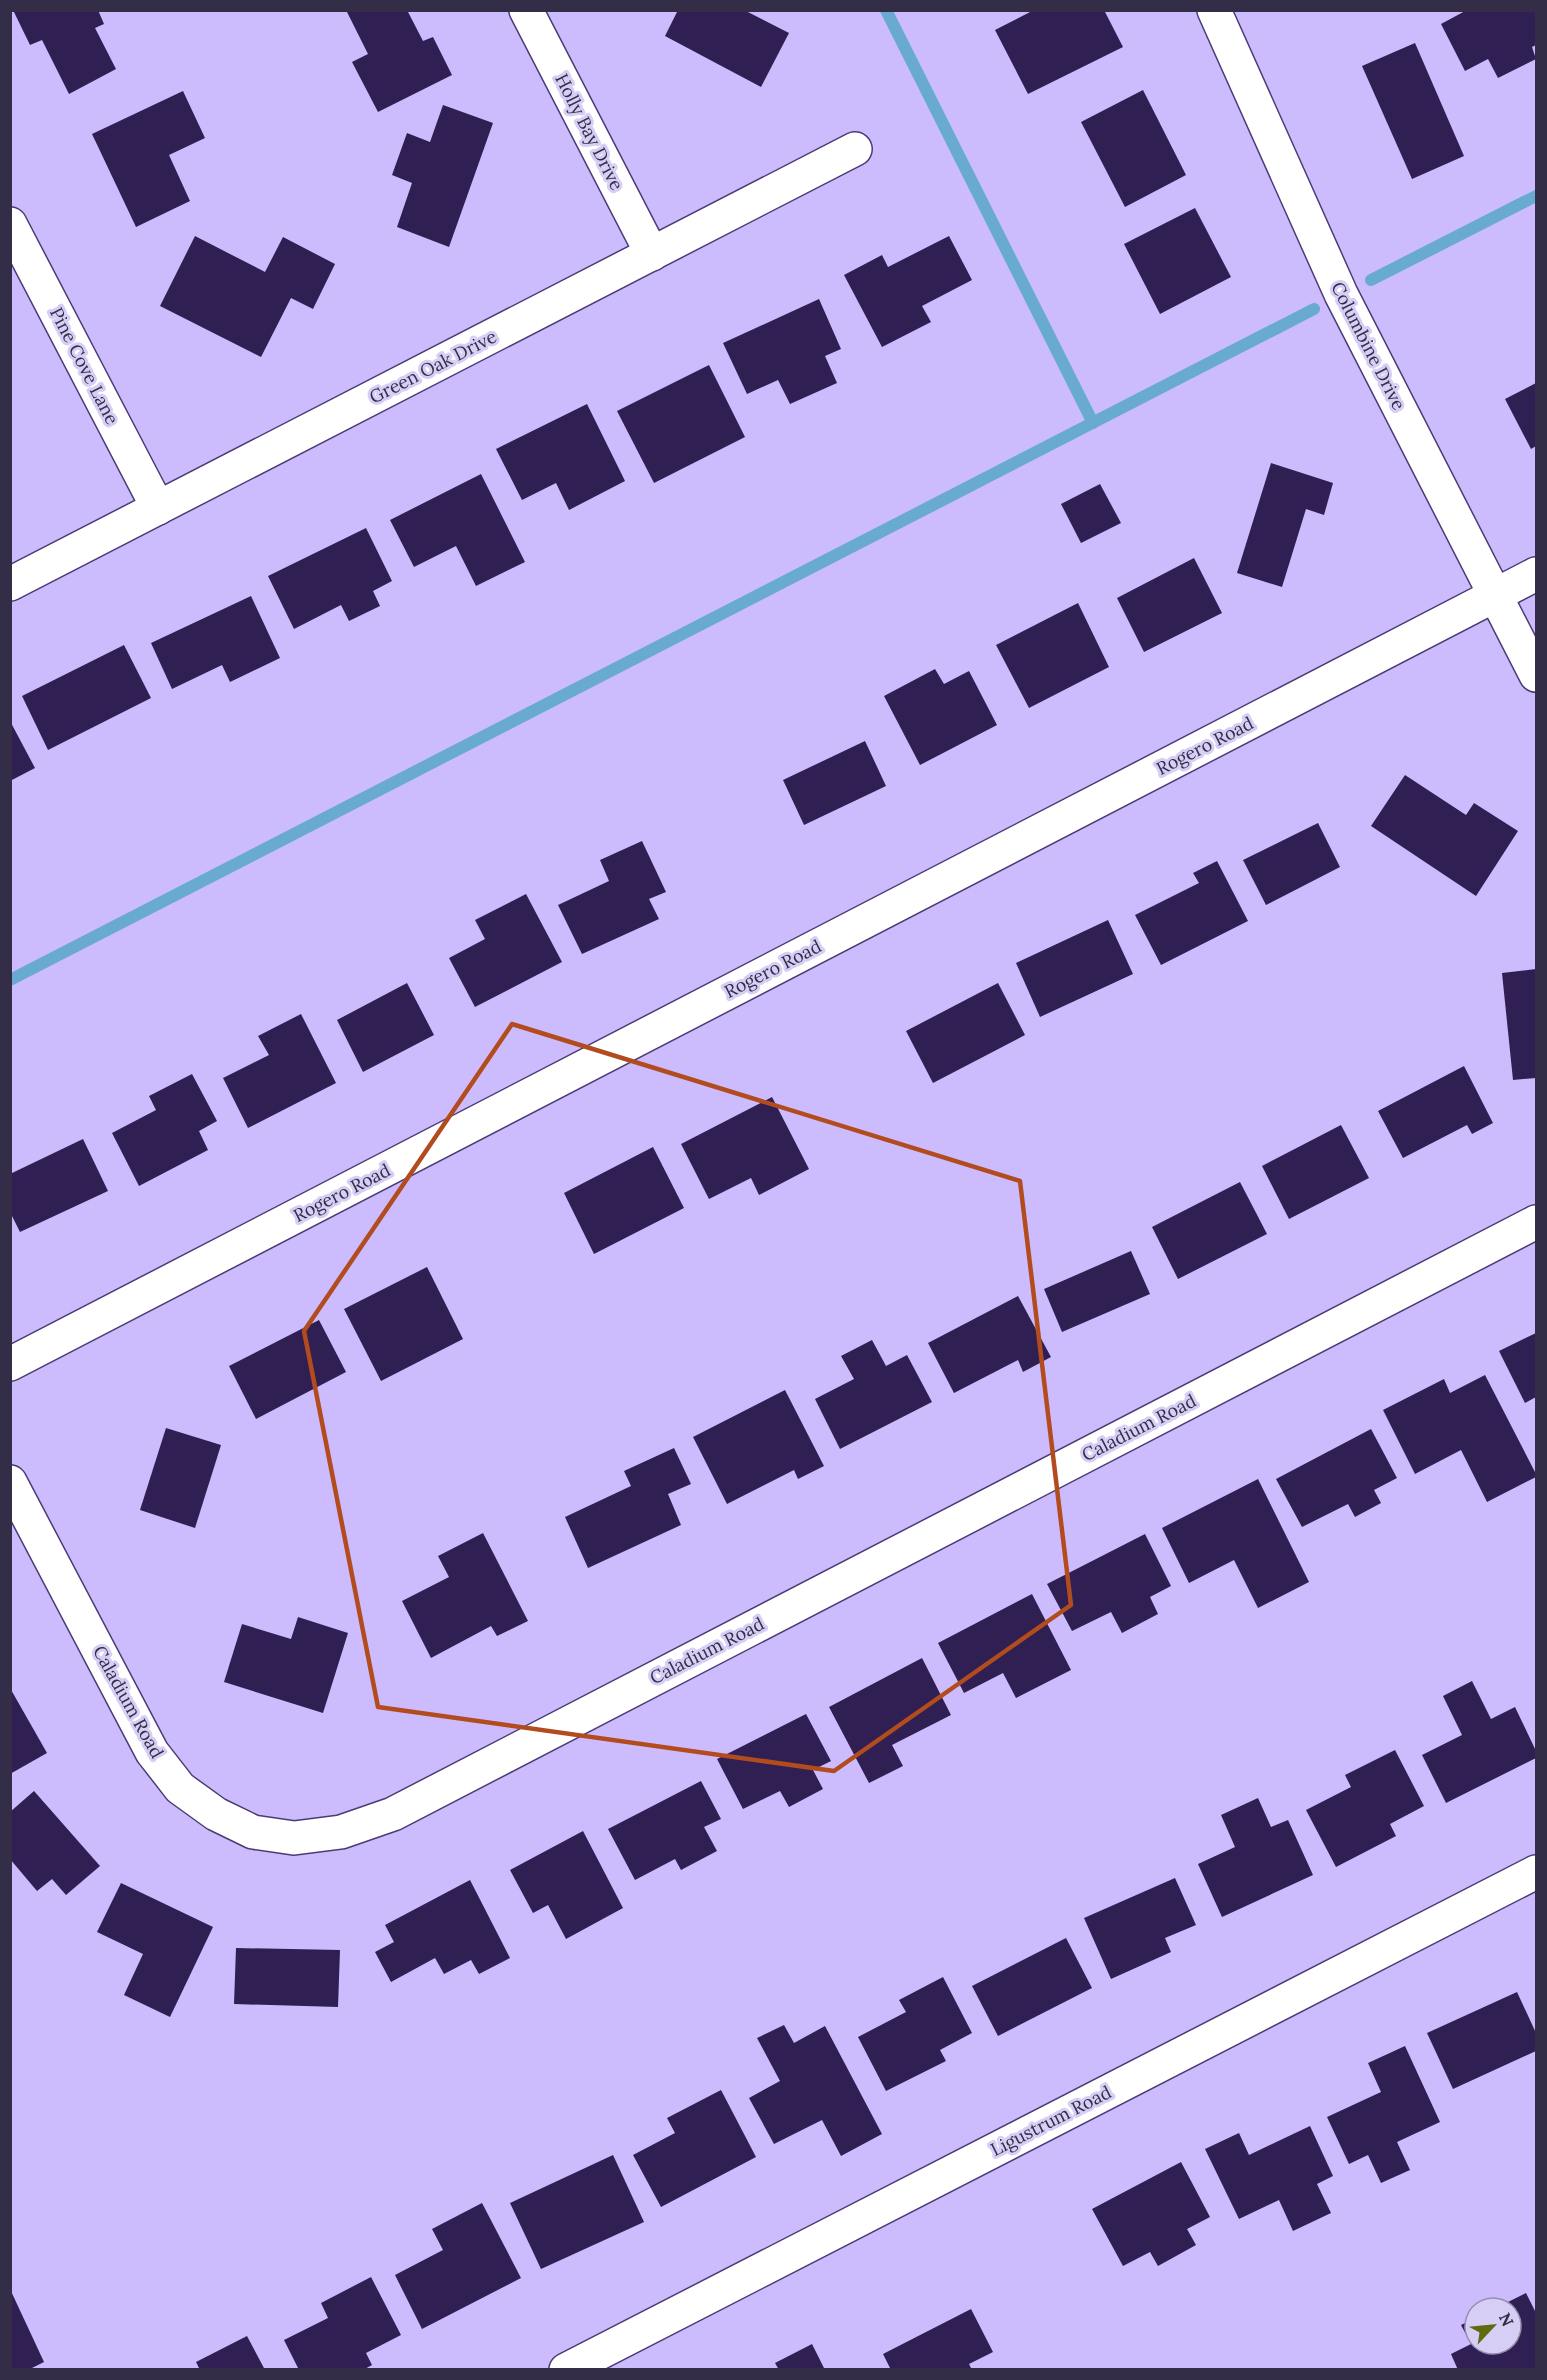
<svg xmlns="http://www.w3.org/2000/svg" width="1547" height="2380" viewBox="0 0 1547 2380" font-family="Lora,serif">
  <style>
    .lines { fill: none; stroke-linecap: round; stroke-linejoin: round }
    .stream { stroke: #68aad1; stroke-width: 12 }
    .building { fill: #301f52 }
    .street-casing { stroke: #4c3b74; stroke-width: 36 }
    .secondary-casing { stroke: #4c3b74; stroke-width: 36 }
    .street { stroke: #fff; stroke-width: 33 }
    .secondary { stroke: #fff; stroke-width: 33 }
    .marked { fill: none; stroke: #b24c1e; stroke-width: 4.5; stroke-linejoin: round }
    .labels { text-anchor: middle; stroke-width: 6; stroke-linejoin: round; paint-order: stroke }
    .street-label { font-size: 18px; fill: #342d47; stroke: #d7cef6 }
  </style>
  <rect width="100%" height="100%" fill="#ccbcfe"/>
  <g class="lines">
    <g class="stream">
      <polyline points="886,10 1093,423"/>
      <polyline points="1371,280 1536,196"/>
      <polyline points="10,980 1314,309"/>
    </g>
  </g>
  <g class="building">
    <polygon points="13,10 98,10 104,24 95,28 116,69 69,94 42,40 30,45"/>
    <polygon points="346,10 407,10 423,41 433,37 452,75 378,112 352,62 368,54"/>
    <polygon points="678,10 744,10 789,33 761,87 665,36"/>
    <polygon points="1034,10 1104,10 1123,47 1028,94 995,30"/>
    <polygon points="1467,10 1536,10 1536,45 1532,47 1536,59 1498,78 1488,59 1465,71 1441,24"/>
    <polygon points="1415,43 1464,156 1412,179 1362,66"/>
    <polygon points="1143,90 1186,175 1125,207 1081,122"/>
    <polygon points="183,91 205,138 169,155 190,201 136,227 92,134"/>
    <polygon points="443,105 493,123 449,247 397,227 412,183 392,175 407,133 430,142"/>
    <polygon points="1195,208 1231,277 1160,314 1124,244"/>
    <polygon points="195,236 265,272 283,237 335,264 313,309 291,298 261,357 160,306"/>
    <polygon points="949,236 972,280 922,306 931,322 882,347 844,275 882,255 888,267"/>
    <polygon points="819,299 841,349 825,356 837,383 790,404 778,380 747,394 723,343"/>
    <polygon points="709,365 745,437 654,483 617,411"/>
    <polygon points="1536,383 1536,446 1531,449 1505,399"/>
    <polygon points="587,404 625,481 569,510 556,483 522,500 496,449"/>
    <polygon points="1271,463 1333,483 1324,515 1306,509 1282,587 1237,573"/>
    <polygon points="481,474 525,562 476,586 456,546 414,567 390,520"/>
    <polygon points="1100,484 1121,523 1081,543 1061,504"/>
    <polygon points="366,528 392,581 373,591 380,606 349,621 341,605 294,629 268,576"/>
    <polygon points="1194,558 1222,613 1144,652 1117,598"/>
    <polygon points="251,596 280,658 230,682 222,665 172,689 151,643"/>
    <polygon points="1078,603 1109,667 1029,708 996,645"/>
    <polygon points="124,645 151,698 48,750 22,696"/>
    <polygon points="935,669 944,684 969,671 997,725 920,765 884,696"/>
    <polygon points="10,721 35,768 10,781"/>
    <polygon points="865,741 886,786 804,825 783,780"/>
    <polygon points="1405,775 1466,815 1474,803 1518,831 1476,896 1371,826"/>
    <polygon points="1318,823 1340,867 1266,905 1243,860"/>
    <polygon points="642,841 666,892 649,899 659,919 582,954 558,905 609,881 600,860"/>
    <polygon points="1217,861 1248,921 1161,965 1135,915 1199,883 1193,873"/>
    <polygon points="526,894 562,962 475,1007 449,958 485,939 475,920"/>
    <polygon points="1108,920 1133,974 1040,1017 1016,963"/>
    <polygon points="1536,969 1536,1078 1513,1080 1502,973"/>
    <polygon points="407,983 434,1035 363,1072 337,1020"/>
    <polygon points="998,983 1025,1035 933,1083 906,1031"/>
    <polygon points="301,1014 336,1083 248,1128 223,1078 269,1055 258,1036"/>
    <polygon points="1464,1066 1493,1123 1472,1134 1467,1125 1403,1158 1378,1111"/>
    <polygon points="192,1074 217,1121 199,1131 208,1150 139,1186 112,1133 156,1110 149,1096"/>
    <polygon points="772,1097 809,1169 759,1195 751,1178 709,1199 681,1144"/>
    <polygon points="1341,1125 1369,1178 1289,1219 1262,1166"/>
    <polygon points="83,1139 108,1191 20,1232 10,1212 10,1174"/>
    <polygon points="653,1147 684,1208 594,1254 564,1193"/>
    <polygon points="1240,1182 1267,1234 1178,1279 1152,1227"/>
    <polygon points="1131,1251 1150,1294 1062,1332 1044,1289"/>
    <polygon points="427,1267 463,1339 381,1381 344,1309"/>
    <polygon points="1018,1296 1051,1357 1023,1372 1018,1360 954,1393 928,1343"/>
    <polygon points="319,1320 346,1372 256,1419 229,1366"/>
    <polygon points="1536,1333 1536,1397 1525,1403 1499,1351"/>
    <polygon points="872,1340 886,1366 907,1355 932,1402 840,1449 815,1399 854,1379 841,1356"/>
    <polygon points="1485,1375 1536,1474 1536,1477 1487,1502 1461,1450 1415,1474 1383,1410 1444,1379 1450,1393"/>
    <polygon points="785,1390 824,1466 798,1479 794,1470 727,1504 693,1437"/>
    <polygon points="166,1428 221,1445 195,1528 140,1510"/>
    <polygon points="1371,1429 1397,1478 1374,1490 1381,1503 1355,1517 1348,1504 1302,1527 1276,1479"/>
    <polygon points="674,1448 691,1484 668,1494 681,1525 588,1568 565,1517 631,1486 624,1471"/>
    <polygon points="1258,1479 1309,1582 1258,1608 1234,1560 1189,1583 1162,1528"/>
    <polygon points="483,1533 528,1621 497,1636 491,1626 431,1658 402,1601 449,1577 438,1556"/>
    <polygon points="1145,1534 1171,1586 1150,1597 1158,1614 1122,1633 1111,1612 1072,1631 1047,1584"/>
    <polygon points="1032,1594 1071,1670 1016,1698 1003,1673 964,1693 938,1643"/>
    <polygon points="298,1617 348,1633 323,1713 224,1682 242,1624 291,1639"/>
    <polygon points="922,1658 951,1715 892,1745 903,1766 869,1783 829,1707"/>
    <polygon points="1472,1681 1491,1719 1515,1707 1536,1751 1536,1758 1446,1803 1422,1755 1462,1735 1443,1696"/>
    <polygon points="10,1688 47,1753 10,1774"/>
    <polygon points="806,1714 831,1761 813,1770 823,1789 789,1807 780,1791 743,1809 717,1759"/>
    <polygon points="1395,1750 1424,1806 1390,1824 1396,1836 1336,1867 1306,1810 1351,1787 1345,1775"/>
    <polygon points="701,1781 721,1819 704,1827 717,1851 681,1870 675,1859 635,1880 608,1829"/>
    <polygon points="34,1791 100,1866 66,1895 52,1879 37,1891 10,1859 10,1812"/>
    <polygon points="1258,1798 1271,1827 1288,1820 1313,1875 1222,1917 1198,1864 1235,1847 1221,1815"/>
    <polygon points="583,1831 623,1908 566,1939 548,1905 533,1913 510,1870"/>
    <polygon points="1175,1878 1196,1925 1165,1938 1171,1952 1111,1979 1084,1918"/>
    <polygon points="470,1880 510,1958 479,1974 471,1960 444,1974 435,1958 391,1982 375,1952 394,1942 385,1925"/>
    <polygon points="121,1883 213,1927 170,2017 124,1995 143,1954 97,1932"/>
    <polygon points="1066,1938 1092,1988 998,2036 972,1986"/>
    <polygon points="236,1948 340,1950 338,2007 234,2004"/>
    <polygon points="943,1977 972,2033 940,2050 946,2061 886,2091 858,2037 906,2012 899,2000"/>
    <polygon points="1517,1992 1536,2033 1536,2051 1453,2089 1427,2033"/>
    <polygon points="784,2025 794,2043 825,2026 882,2134 841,2156 822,2120 774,2144 749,2098 780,2081 757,2038"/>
    <polygon points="1405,2046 1440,2122 1397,2142 1410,2170 1381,2183 1368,2155 1349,2164 1327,2117 1381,2092 1368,2063"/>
    <polygon points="721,2090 756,2157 661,2207 633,2155 675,2133 667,2118"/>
    <polygon points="1310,2126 1333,2176 1317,2184 1331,2213 1293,2231 1279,2200 1239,2219 1205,2149 1239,2133 1249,2155"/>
    <polygon points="613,2155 644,2222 541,2269 510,2203"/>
    <polygon points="1181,2162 1210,2217 1187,2229 1196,2245 1158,2266 1150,2252 1123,2266 1092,2209"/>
    <polygon points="482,2203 521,2278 422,2329 395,2275 443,2250 432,2229"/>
    <polygon points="371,2277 401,2335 366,2353 372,2365 363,2370 299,2370 284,2340 328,2318 321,2303"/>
    <polygon points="10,2289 44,2362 28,2370 10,2370"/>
    <polygon points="1526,2293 1536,2313 1536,2370 1458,2370 1451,2354 1471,2344 1461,2325 1475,2318 1475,2344 1511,2344 1511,2308 1496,2308"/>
    <polygon points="971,2309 993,2352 969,2364 972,2370 891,2370 883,2354"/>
    <polygon points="247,2336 265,2370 200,2370 196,2362"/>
    <polygon points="812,2344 825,2370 779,2370 775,2363"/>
  </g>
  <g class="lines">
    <defs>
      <g id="street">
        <polyline points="526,10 652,254"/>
        <polyline points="1214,10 1341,294 1536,675"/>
        <polyline points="10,224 158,508"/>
        <polyline points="10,584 855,149"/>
        <polyline points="10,1482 152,1752 180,1788 216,1814 253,1832 294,1838 341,1832 393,1814 1536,1222"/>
        <polyline points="566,2370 1536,1872"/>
      </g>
      <polyline id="secondary" points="10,1364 1536,574"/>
    </defs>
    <use href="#street" class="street-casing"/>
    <use href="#secondary" class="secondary-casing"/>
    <use href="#street" class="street"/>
    <use href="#secondary" class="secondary"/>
  </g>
  <path class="marked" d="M 512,1024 L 1020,1181 L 1071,1605 L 834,1771 L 378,1707 L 304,1331 Z"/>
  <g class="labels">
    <g class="street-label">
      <text transform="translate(589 132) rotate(63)" y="6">Holly Bay Drive</text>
      <text transform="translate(1368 346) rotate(63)" y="6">Columbine Drive</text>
      <text transform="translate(84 366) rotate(63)" y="6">Pine Cove Lane</text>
      <text transform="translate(433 367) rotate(-27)" y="6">Green Oak Drive</text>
      <text transform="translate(1205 746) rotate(-27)" y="6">Rogero Road</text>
      <text transform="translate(773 969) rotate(-27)" y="6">Rogero Road</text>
      <text transform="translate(342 1193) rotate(-27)" y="6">Rogero Road</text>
      <text transform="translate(1139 1428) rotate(-27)" y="6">Caladium Road</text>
      <text transform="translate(707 1651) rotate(-27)" y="6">Caladium Road</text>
      <text transform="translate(128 1702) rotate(61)" y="6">Caladium Road</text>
      <text transform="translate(1051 2121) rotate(-27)" y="6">Ligustrum Road</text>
    </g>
  </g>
  <rect width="1547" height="2380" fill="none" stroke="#342d47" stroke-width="24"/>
  <g transform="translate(1493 2326) rotate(64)"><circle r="28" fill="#d7cef6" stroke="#968eb0" stroke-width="1.5"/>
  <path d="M0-4.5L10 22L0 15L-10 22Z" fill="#616a0f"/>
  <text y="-9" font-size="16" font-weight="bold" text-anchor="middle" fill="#342d47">N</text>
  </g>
</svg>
